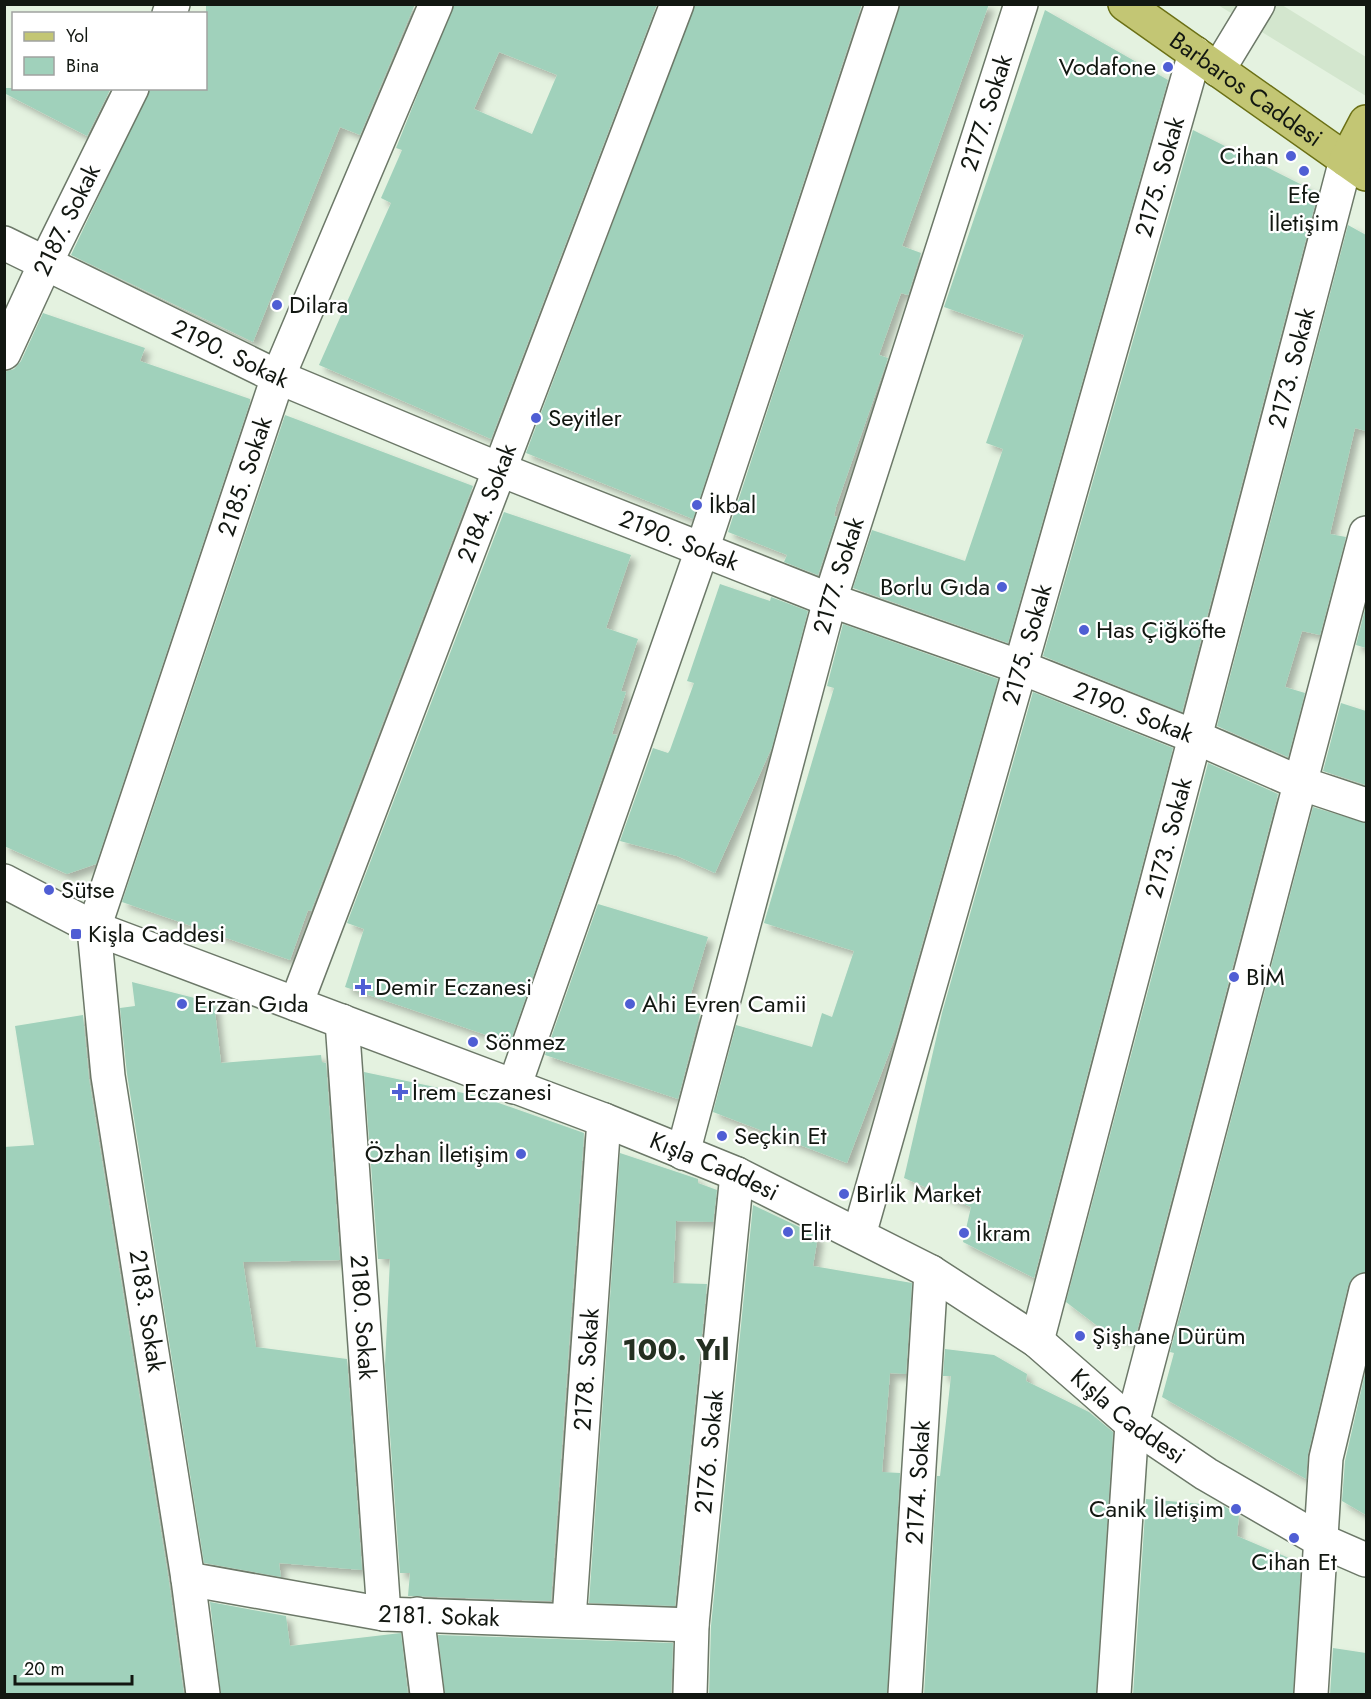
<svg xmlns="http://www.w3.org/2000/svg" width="1371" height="1699" viewBox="0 0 1371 1699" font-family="Jost,sans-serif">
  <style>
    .built { fill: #d3e6ce }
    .building { fill: #a0d1bb; fill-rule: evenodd; filter: url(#shadow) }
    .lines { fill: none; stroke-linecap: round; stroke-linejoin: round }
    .minor-casing { stroke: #6c7868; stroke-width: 36 }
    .major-casing { stroke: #6b7015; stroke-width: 36 }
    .minor { stroke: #fff; stroke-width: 33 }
    .major { stroke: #c3c674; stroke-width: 33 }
    .poi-dot { fill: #4f5ed4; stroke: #fff; stroke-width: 2 }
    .labels { text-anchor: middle; stroke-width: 4.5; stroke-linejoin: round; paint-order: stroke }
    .poi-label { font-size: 24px; fill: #121711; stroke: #fff; text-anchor: start }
    .street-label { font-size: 24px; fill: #121711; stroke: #fff }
    .district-label { font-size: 30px; font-weight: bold; fill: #253022; stroke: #fff }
  </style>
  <defs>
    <filter id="shadow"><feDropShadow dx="5.5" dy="5.5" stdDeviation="3" flood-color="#0004"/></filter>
  </defs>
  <rect width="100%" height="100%" fill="#e4f2e0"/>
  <polygon class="built" points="1218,5 1282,5 1366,57 1366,96"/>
  <g class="building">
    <polygon points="206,4 415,4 360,135 340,127 253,342 71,255 150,88 206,88"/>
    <path d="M 454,4 L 657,4 L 491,439 L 319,365 L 391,203 L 381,198 L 402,150 L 396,148 ZM 499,52 L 557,75 L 532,134 L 474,109 Z"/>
    <polygon points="695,4 862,4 693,519 526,453"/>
    <polygon points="900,4 989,4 902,246 921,253 908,295 901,293 879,355 888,358 836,507 834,516 837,517 818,575 784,562 787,555 728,532"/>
    <polygon points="1045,10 1168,80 1008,643 853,588 872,530 965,561 1003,449 986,443 1024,335 944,307"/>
    <polygon points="4,88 111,88 87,136 4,93"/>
    <polygon points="1193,130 1318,193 1182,712 1043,656"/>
    <polygon points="1348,225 1366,235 1366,431 1355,428 1330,534 1346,537 1320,635 1302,631 1285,687 1305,693 1288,757 1217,726"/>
    <polygon points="43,313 145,348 140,361 250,399 250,402 96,864 67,874 4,846 4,372 14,369 21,361"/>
    <polygon points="285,415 473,486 311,911 308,910 290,960 122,902"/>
    <polygon points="504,512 631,555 606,628 638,639 621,691 626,692 612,734 617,735 510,1043 345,987 364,929 347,923"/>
    <polygon points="720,584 770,601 771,597 808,611 772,747 715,873 677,856 620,841 653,748 668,753 670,750 694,683 687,681"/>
    <polygon points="1366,605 1366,648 1356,645"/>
    <polygon points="843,624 998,679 896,1035 847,1163 713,1112 736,1025 812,1047 822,1013 832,1017 854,951 764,923 834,688 827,686"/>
    <polygon points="1033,692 1173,748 1034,1278 963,1242 971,1207 904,1178 942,1013"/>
    <polygon points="1341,703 1366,711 1366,785 1323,771"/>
    <polygon points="1208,763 1278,794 1134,1342 1108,1334 1066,1302"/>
    <polygon points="1313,807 1366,823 1366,1272 1353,1277 1348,1286 1308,1454 1306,1479 1162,1397 1174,1353 1170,1352"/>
    <polygon points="598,904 708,937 686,1010 700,1014 678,1099 545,1055"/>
    <polygon points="132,982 214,1003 221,1063 321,1055 322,1062 326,1063 340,1260 243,1262 256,1347 347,1359 362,1570 279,1563 281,1577 204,1563 127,1074 120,1008 135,1006"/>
    <polygon points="83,1015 89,1079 169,1582 184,1695 4,1695 4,1147 34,1145 15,1026"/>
    <polygon points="364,1072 482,1097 584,1133 551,1601 408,1596 410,1573 400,1573 385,1365 390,1259 378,1259"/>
    <polygon points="620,1153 698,1179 698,1183 717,1190 713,1222 676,1221 673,1283 707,1284 675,1606 589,1603"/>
    <polygon points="753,1205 818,1236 813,1266 912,1283 906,1374 890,1373 882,1472 900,1473 887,1695 709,1695 711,1626"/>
    <polygon points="945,1349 994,1355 1027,1374 1026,1381 1089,1412 1113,1432 1096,1695 924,1695 937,1476 940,1476 951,1376 943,1376"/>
    <polygon points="1366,1369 1366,1515 1342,1501 1345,1461"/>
    <polygon points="1146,1499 1224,1506 1239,1515 1237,1536 1301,1563 1293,1695 1133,1695"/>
    <polygon points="210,1602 286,1616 290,1646 401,1633 408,1695 221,1695"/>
    <polygon points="438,1635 673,1643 671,1695 445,1695"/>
    <polygon points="1333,1648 1366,1653 1366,1695 1330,1695"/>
  </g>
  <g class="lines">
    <defs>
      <g id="minor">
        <polyline points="169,14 173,4"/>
        <polyline points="1218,70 1258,4"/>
        <path id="s1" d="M 4,243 L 278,377 L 501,470 L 830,600 L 1020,667 L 1193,736 L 1300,783 L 1366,805"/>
        <path id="s2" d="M 4,353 L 46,262 L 132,88"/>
        <path id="s3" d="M 4,881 L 94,928 L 604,1120 L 737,1174 L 931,1272 L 1037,1341 L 1132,1424 L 1206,1474 L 1320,1540 L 1366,1560"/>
        <path id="s4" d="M 296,1004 L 677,4"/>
        <path id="s5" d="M 342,1021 L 384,1614"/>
        <polyline points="514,1087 702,550 882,4"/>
        <path id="s6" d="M 683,1153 L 830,600 L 1021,4"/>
        <path id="s7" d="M 859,1235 L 1195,53"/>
        <path id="s8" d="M 1037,1341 L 1346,160"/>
        <path id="s9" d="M 188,1579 L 384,1614 L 692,1625"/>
        <polyline points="417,1614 427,1694"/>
        <path id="s10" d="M 569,1619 L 604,1120"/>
        <path id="s11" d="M 203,1694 L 188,1579 L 108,1076 L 94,928 L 278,377 L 436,4"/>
        <path id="s12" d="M 690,1694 L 692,1625 L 737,1174"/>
        <path id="s13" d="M 905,1694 L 931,1272"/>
        <polyline points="1114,1694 1132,1424 1366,533"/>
        <polyline points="1311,1694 1326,1458 1366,1290"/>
      </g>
      <g id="major">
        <path id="s14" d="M 1125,4 L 1366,174"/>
        <polyline points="1346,160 1366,122"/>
      </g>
    </defs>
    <use href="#minor" class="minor-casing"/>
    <use href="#major" class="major-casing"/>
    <use href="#minor" class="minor"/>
    <use href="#major" class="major"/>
  </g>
  <g class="poi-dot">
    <circle cx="1168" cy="67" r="6"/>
    <circle cx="1291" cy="156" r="6"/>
    <circle cx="1304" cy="171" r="6"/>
    <circle cx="277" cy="305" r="6"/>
    <circle cx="536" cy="418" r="6"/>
    <circle cx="697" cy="505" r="6"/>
    <circle cx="1002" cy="587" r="6"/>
    <circle cx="1084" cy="630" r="6"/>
    <circle cx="49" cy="890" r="6"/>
    <rect x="70" y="928" width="12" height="12" rx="3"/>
    <circle cx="1234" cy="977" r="6"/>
    <path d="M360 978h6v6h6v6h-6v6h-6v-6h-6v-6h6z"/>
    <circle cx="182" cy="1004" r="6"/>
    <circle cx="630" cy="1004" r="6"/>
    <circle cx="473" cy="1042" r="6"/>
    <path d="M397 1083h6v6h6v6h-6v6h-6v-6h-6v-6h6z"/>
    <circle cx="722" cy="1136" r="6"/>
    <circle cx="521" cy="1154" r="6"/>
    <circle cx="844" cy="1194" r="6"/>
    <circle cx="788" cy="1232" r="6"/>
    <circle cx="964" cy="1233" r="6"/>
    <circle cx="1080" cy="1336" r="6"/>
    <circle cx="1236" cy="1509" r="6"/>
    <circle cx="1294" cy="1538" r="6"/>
  </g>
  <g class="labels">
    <g class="poi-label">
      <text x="1156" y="75" text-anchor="end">Vodafone</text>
      <text x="1279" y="164" text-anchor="end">Cihan</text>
      <text x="1304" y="203" text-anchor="middle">Efe<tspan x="1304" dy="28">İletişim</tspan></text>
      <text x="289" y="313">Dilara</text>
      <text x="548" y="426">Seyitler</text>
      <text x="709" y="513">İkbal</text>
      <text x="990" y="595" text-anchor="end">Borlu Gıda</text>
      <text x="1096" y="638">Has Çiğköfte</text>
      <text x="61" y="898">Sütse</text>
      <text x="88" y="942">Kişla Caddesi</text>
      <text x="1246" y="985">BİM</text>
      <text x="375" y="995">Demir Eczanesi</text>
      <text x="194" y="1012">Erzan Gıda</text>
      <text x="642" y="1012">Ahi Evren Camii</text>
      <text x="485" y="1050">Sönmez</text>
      <text x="412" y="1100">İrem Eczanesi</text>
      <text x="734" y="1144">Seçkin Et</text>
      <text x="509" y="1162" text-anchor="end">Özhan İletişim</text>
      <text x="856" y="1202">Birlik Market</text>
      <text x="800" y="1240">Elit</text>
      <text x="976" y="1241">İkram</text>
      <text x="1092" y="1344">Şişhane Dürüm</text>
      <text x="1224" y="1517" text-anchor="end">Canik İletişim</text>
      <text x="1294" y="1570" text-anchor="middle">Cihan Et</text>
    </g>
    <g class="street-label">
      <text dy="8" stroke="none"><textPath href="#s14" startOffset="148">Barbaros Caddesi</textPath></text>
      <text dy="8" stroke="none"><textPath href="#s6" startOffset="1084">2177. Sokak</textPath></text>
      <text dy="8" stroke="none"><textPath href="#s7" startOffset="1100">2175. Sokak</textPath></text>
      <text dy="8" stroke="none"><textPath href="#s2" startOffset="147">2187. Sokak</textPath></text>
      <text dy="8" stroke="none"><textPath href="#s1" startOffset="252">2190. Sokak</textPath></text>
      <text dy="8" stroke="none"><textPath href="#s8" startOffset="1006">2173. Sokak</textPath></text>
      <text dy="8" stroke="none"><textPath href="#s11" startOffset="1250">2185. Sokak</textPath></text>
      <text dy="8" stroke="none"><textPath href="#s4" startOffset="536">2184. Sokak</textPath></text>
      <text dy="8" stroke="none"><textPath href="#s1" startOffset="738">2190. Sokak</textPath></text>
      <text dy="8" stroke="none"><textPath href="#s6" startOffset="598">2177. Sokak</textPath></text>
      <text dy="8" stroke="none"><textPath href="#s7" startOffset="614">2175. Sokak</textPath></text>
      <text dy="8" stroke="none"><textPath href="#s1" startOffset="1224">2190. Sokak</textPath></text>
      <text dy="8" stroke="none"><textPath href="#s8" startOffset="520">2173. Sokak</textPath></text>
      <text dy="8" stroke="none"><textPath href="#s3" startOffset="766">Kışla Caddesi</textPath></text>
      <text transform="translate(147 1311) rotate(81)" y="8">2183. Sokak</text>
      <text dy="8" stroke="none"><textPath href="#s5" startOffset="297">2180. Sokak</textPath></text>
      <text dy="8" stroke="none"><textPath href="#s10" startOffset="250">2178. Sokak</textPath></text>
      <text dy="8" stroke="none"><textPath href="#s3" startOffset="1252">Kışla Caddesi</textPath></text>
      <text dy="8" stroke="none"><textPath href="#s12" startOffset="243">2176. Sokak</textPath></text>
      <text dy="8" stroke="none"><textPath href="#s13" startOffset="212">2174. Sokak</textPath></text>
      <text dy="8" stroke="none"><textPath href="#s9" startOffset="254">2181. Sokak</textPath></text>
    </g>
    <g class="district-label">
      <text x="676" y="1360">100. Yıl</text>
    </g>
  </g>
  <rect width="1371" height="1699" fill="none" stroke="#121711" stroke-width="12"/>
  <rect x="12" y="12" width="195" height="78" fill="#ffffff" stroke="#a0a2a0" stroke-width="1.5"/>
  <rect x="24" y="32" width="30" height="9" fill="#c3c674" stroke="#a0a2a0" stroke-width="1.5"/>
  <text x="66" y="42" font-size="18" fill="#121711">Yol</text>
  <rect x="24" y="57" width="30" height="18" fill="#a0d1bb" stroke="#a0a2a0" stroke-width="1.5"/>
  <text x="66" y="72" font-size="18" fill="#121711">Bina</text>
  <path d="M15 1675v9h117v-9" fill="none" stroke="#121711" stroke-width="3"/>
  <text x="24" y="1675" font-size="18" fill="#121711" stroke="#ffffff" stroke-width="4.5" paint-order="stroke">20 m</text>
</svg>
